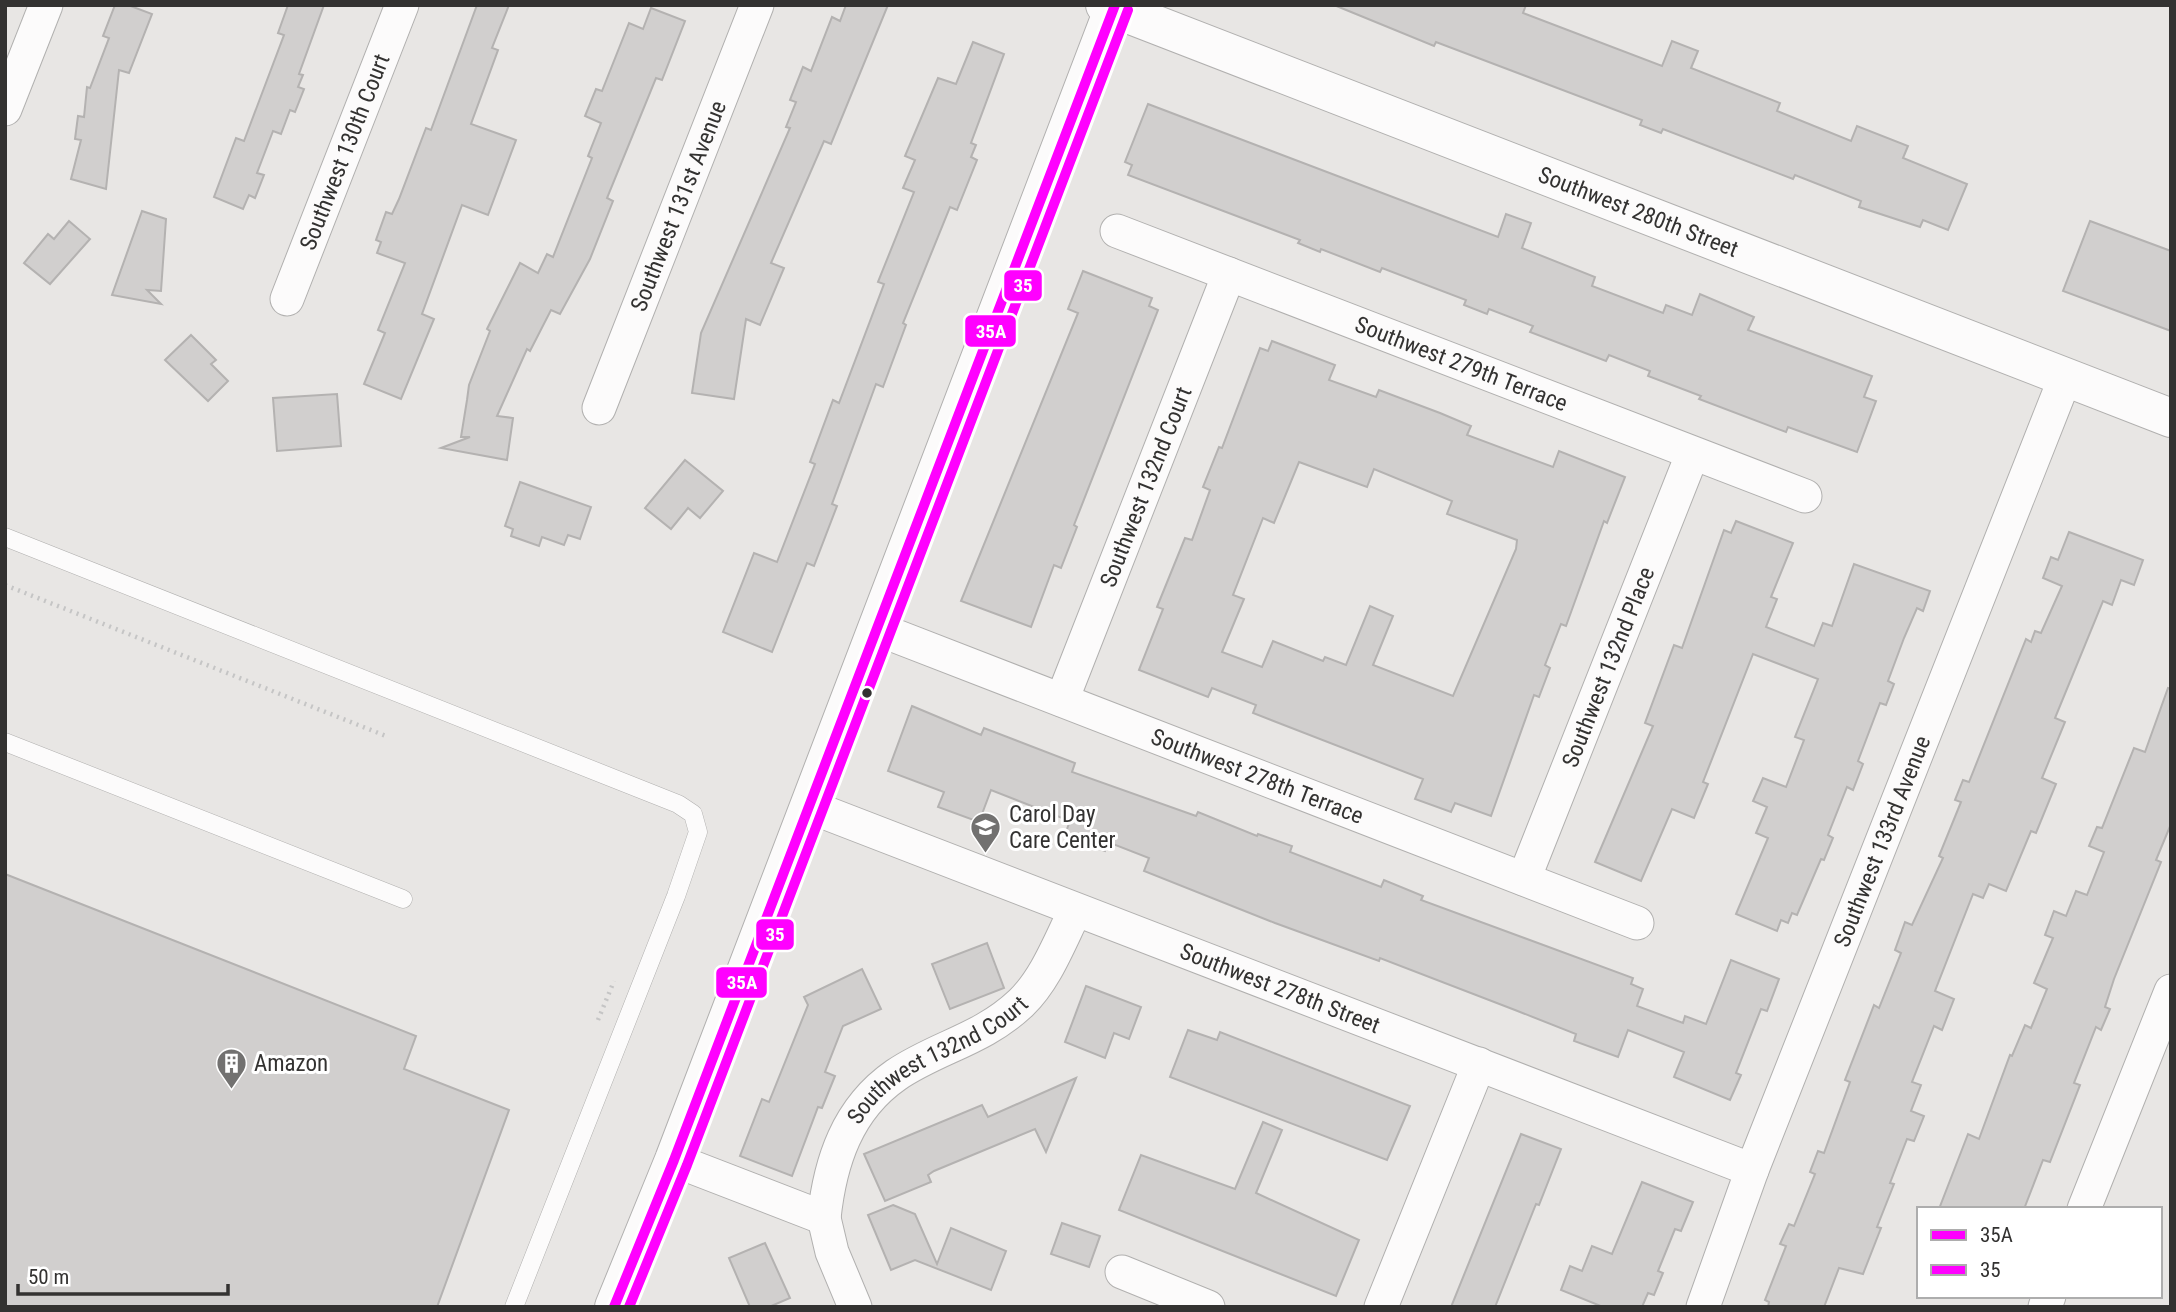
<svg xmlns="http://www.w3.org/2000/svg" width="2176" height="1312" viewBox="0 0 2176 1312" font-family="'Roboto Condensed',sans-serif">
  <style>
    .building { fill: #d1cfce; stroke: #b4b2b1; stroke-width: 2; fill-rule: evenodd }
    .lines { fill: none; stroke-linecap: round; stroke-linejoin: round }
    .lane-casing { stroke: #b1b0af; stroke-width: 19 }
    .street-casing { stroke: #b1b0af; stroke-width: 35 }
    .secondary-casing { stroke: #b1b0af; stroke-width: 40 }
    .path { stroke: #c5c5c5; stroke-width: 4.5; stroke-dasharray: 2 5; stroke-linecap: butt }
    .lane { stroke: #fcfbfb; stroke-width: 18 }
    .street { stroke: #fcfbfb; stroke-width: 33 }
    .secondary { stroke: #fcfbfb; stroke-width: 38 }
    .bus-1-casing { stroke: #fff; stroke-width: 16 }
    .bus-2-casing { stroke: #fff; stroke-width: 16 }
    .bus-1 { stroke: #f0f; stroke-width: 10 }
    .bus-2 { stroke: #f0f; stroke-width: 10 }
    .bus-dot { fill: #333231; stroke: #fff; stroke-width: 2.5 }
    .labels { text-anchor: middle; stroke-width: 6; stroke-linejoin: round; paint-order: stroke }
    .street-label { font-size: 23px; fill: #333231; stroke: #fff }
    .poi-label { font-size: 23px; fill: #333231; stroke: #fff; text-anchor: start }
    .line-badge { stroke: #fff; stroke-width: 2.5 }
    .badge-label { font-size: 19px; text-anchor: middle; font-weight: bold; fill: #fff }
  </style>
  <rect width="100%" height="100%" fill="#e8e6e4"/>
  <g class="building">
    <polygon points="115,5 128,5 152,14 129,73 119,70 106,189 71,179 81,140 75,139 78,116 84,117 87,87 90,88 109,38 103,36"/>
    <polygon points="288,5 324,5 299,74 303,75 298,87 304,89 295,112 290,110 281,134 273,131 257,173 264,175 255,198 249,195 243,209 214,197 236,138 244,141 284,35 278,33"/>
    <polygon points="477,5 509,5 492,48 498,50 471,124 516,140 488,215 462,205 422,314 434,319 401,399 364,384 385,333 378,330 405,263 377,253 381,242 376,240 386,212 392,214 399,199 426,128 431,130"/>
    <polygon points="846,5 888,5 831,144 824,141 771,263 784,268 760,325 746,319 734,399 692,393 701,333 790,128 786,127 796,102 790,100 803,67 811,71 832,17 840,21"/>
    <polygon points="1334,5 1526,5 1523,13 1662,66 1672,41 1698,51 1691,68 1780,103 1777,111 1851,141 1857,126 1908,146 1903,158 1967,184 1948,230 1923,220 1920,227 1859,207 1861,201 1795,175 1793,179 1663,129 1661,133 1640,125 1642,120 1436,42 1434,46"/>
    <polygon points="651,8 685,21 662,80 656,78 607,198 613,201 590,259 560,314 551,310 530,351 527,349 497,416 513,418 507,460 441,448 470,437 461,437 467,400 469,385 490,331 487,329 520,263 538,273 547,254 553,257 592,158 588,156 601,123 585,116 596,89 602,91 629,23 643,29"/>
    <polygon points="973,42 1004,54 971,143 976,145 971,157 977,160 957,210 950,207 903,323 906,325 883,387 876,384 832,504 837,506 814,566 807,563 772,652 723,632 754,553 777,562 815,464 810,462 833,400 839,403 884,284 878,282 914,192 903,188 915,160 905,156 938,78 956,84"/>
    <polygon points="1148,104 1498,237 1506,214 1531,223 1522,248 1595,277 1592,286 1663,313 1666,305 1692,315 1700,294 1754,317 1748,330 1872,376 1864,397 1876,401 1857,452 1788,427 1786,432 1699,399 1701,396 1648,376 1650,371 1609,355 1606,361 1530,332 1533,326 1489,309 1487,314 1464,305 1466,300 1382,268 1380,272 1321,249 1320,252 1298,243 1300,240 1128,175 1132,165 1125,162"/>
    <polygon points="142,211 166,219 161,291 147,290 161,304 112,295"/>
    <polygon points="69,221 90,239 50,284 24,263 48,234 54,239"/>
    <polygon points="2090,221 2171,251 2171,331 2063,291"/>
    <polygon points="1083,271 1152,298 1149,306 1158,310 1074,525 1077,527 1061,568 1054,565 1031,627 961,601 1078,313 1068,309"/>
    <polygon points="191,335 216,360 211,364 228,381 208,401 165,360"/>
    <path d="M 1272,341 L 1335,365 L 1329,380 L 1376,397 L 1379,390 L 1440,413 L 1471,426 L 1467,435 L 1553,467 L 1559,451 L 1625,477 L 1607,523 L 1604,521 L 1566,626 L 1561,624 L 1545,665 L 1550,668 L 1539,697 L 1534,695 L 1491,816 L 1455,803 L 1451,812 L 1415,799 L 1423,779 L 1253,713 L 1256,705 L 1212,688 L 1208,697 L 1139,670 L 1163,609 L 1157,607 L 1185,538 L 1192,540 L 1210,490 L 1203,487 L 1219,447 L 1222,448 L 1260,348 L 1268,351 ZM 1299,462 L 1367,487 L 1374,469 L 1452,501 L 1447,514 L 1517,540 L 1516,549 L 1453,696 L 1373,665 L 1393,616 L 1370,606 L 1346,665 L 1325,657 L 1323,661 L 1273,641 L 1262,667 L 1222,652 L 1244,599 L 1233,595 L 1263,518 L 1274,523 Z"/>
    <polygon points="337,394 341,446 277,451 273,398"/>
    <polygon points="685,460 723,491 700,518 688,508 671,529 645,508"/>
    <polygon points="520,482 591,507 580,539 568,535 564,545 542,537 539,546 511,536 513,529 505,526"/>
    <polygon points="1736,521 1793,543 1771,597 1777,599 1766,627 1814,646 1823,623 1832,626 1854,564 1930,591 1923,611 1917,608 1904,638 1888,681 1894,684 1886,705 1880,703 1858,761 1863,764 1853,790 1847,787 1828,835 1833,838 1824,860 1821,859 1797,915 1792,913 1788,923 1781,920 1777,931 1736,914 1768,838 1756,833 1767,807 1753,801 1763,778 1786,787 1804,740 1795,737 1818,679 1753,654 1703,782 1708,784 1694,818 1672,809 1641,881 1595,862 1653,726 1645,723 1674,645 1682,648 1724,530 1731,533"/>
    <polygon points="2069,532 2143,560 2134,585 2121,580 2112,605 2103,601 2055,718 2065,722 2042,778 2056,784 2036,833 2031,831 2006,891 1989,884 1983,898 1973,894 1935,991 1954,999 1942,1030 1934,1026 1912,1082 1921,1085 1911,1111 1924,1116 1914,1141 1907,1139 1890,1183 1894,1184 1877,1227 1881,1228 1863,1274 1839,1268 1824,1307 1768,1307 1769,1302 1765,1300 1786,1246 1780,1244 1789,1224 1794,1226 1815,1174 1810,1172 1818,1151 1824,1153 1850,1082 1845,1080 1874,1005 1879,1008 1901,953 1895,950 1905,922 1912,925 1943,858 1939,856 1961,802 1955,800 1963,780 1969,782 2026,639 2031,642 2035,631 2041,633 2062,586 2043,578 2051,557 2058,560"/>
    <polygon points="2168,688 2171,689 2171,824 2156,860 2161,862 2114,979 2105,1007 2110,1009 2101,1030 2096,1027 2074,1083 2080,1085 2050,1162 2043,1160 2024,1209 1939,1209 1968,1134 1979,1139 2010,1055 2012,1056 2025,1025 2031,1028 2047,989 2034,983 2053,938 2045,935 2054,911 2066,916 2076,891 2087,895 2104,852 2089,846 2097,827 2102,828 2134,748 2145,752"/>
    <polygon points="912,706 981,735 984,728 1075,763 1072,772 1196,816 1198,812 1257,836 1258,834 1292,846 1290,852 1381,887 1384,880 1423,896 1421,900 1633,978 1631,984 1643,989 1637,1006 1683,1023 1685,1016 1706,1024 1731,960 1779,979 1767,1011 1761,1009 1736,1073 1741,1075 1730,1100 1674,1077 1684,1052 1628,1030 1618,1057 1574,1041 1576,1034 1515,1010 1380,958 1379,961 1275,923 1144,871 1149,858 1108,842 1105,851 1064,837 1070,821 991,790 979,822 938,807 944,792 888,771"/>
    <polygon points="5,874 416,1036 404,1069 509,1110 437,1307 5,1307"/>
    <polygon points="987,943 1004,988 950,1009 932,964"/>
    <polygon points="862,969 881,1009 843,1026 825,1072 835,1076 822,1108 818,1107 792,1176 740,1156 762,1099 769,1102 808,1005 804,997"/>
    <polygon points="1086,986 1141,1007 1129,1039 1114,1033 1105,1058 1065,1042"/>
    <polygon points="1188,1030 1217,1040 1220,1032 1410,1106 1387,1160 1170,1077"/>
    <polygon points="1076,1078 1046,1152 1035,1129 934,1171 928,1175 931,1182 885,1201 864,1154 982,1105 988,1117"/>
    <polygon points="1263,1122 1282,1130 1256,1193 1359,1240 1336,1296 1119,1210 1141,1155 1235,1189"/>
    <polygon points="1521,1134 1561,1149 1539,1205 1536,1204 1495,1307 1451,1307"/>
    <polygon points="1642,1182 1693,1202 1681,1231 1675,1229 1658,1271 1663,1273 1654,1295 1648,1293 1642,1307 1603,1307 1561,1290 1570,1266 1582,1271 1592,1246 1612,1254"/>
    <polygon points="893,1205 915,1214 937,1264 951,1228 1006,1251 991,1290 915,1260 891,1270 868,1215"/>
    <polygon points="1062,1223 1100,1236 1089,1267 1051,1254"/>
    <polygon points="765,1243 790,1298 769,1307 750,1307 729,1258"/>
  </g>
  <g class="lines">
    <defs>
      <g id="lane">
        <polyline points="5,537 678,804 693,814 698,832 676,896 514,1307"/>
        <polyline points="5,742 403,899"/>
      </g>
      <g id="street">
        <polyline points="5,109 46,5"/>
        <path id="s1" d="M 1117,231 L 1805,496"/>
        <path id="s2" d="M 287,299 L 402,5"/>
        <path id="s3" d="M 599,408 L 757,5"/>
        <path id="s4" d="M 875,628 L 1637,923"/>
        <path id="s5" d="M 1062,700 L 1229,274"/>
        <path id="s6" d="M 808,806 L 1752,1170"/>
        <path id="s7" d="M 1524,879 L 1692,455"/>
        <polyline points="674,1160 824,1218 832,1252 855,1307"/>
        <polyline points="2084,1209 2171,991"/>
        <path id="s8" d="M 824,1218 C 830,1162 847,1109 896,1075 C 937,1047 982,1040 1021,1003 C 1046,979 1060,941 1075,911"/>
        <polyline points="1122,1272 1208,1307"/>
        <polyline points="1381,1307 1479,1064"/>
        <path id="s9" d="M 1703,1307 L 1752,1170 L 2065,378"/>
        <polyline points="2045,1307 2049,1296"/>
      </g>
      <g id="secondary">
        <path id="s10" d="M 1105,5 L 2171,418"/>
        <polyline points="614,1307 674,1160 1115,5"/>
      </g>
    </defs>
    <use href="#lane" class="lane-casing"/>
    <use href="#street" class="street-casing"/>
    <use href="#secondary" class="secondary-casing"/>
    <g class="path">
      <polyline points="5,585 386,736"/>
      <polyline points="598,1020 614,981"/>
    </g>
    <use href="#lane" class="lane"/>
    <use href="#street" class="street"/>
    <use href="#secondary" class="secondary"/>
    <defs>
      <polyline id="bus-1" points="614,1307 674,1160 1115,5"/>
      <polyline id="bus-2" points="629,1307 687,1165 1128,10"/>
    </defs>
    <use href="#bus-1" class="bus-1-casing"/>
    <use href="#bus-2" class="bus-2-casing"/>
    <use href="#bus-1" class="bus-1"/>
    <use href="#bus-2" class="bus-2"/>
  </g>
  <defs>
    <symbol id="school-pin" viewBox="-11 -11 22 30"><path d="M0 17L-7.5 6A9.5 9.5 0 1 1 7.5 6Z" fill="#727170" stroke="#fff"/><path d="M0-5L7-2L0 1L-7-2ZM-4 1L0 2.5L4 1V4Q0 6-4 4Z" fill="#fff"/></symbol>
    <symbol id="building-pin" viewBox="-11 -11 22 30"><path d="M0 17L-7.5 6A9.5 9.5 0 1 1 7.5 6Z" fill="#727170" stroke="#fff"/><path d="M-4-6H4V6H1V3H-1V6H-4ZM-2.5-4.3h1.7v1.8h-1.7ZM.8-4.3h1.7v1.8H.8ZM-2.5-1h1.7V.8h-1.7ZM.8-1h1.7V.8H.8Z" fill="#fff"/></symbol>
  </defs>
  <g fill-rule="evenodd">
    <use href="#school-pin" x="968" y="810" width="35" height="47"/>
    <use href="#building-pin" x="214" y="1046" width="35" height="47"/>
  </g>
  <circle class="bus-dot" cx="867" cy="693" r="6"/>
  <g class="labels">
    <g class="street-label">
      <text dy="8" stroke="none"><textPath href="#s2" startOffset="158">Southwest 130th Court</textPath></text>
      <text dy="8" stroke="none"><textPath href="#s3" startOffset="217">Southwest 131st Avenue</textPath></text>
      <text dy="8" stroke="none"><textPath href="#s10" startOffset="572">Southwest 280th Street</textPath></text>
      <text dy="8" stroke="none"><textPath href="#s1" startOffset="369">Southwest 279th Terrace</textPath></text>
      <text dy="8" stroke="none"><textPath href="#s5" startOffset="229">Southwest 132nd Court</textPath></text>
      <text dy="8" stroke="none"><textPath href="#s7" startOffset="228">Southwest 132nd Place</textPath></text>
      <text dy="8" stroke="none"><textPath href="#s4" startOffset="410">Southwest 278th Terrace</textPath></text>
      <text dy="8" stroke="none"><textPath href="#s9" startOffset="499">Southwest 133rd Avenue</textPath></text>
      <text dy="8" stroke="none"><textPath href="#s6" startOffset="506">Southwest 278th Street</textPath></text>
      <text dy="8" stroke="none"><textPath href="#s8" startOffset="208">Southwest 132nd Court</textPath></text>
    </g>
    <g class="poi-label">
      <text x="1009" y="822">Carol Day<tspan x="1009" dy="26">Care Center</tspan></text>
      <text x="254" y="1071">Amazon</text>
    </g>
  </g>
  <g class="line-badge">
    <rect x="1003" y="269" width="40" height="33" rx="7" fill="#f0f"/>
    <rect x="964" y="314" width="53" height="34" rx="7" fill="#f0f"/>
    <rect x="755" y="918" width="40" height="33" rx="7" fill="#f0f"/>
    <rect x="715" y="966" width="53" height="33" rx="7" fill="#f0f"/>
  </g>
  <g class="badge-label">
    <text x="1023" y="292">35</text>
    <text x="991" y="338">35A</text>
    <text x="775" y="941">35</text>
    <text x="742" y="989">35A</text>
  </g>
  <rect width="2176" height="1312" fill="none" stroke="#333231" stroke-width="14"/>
  <rect x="1917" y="1207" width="245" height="91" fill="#ffffff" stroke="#adadad" stroke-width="2"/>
  <rect x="1931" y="1230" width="35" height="10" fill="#ff00ff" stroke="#adadad" stroke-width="2"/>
  <text x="1980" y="1242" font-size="21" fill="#333231">35A</text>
  <rect x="1931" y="1265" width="35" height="10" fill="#ff00ff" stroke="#adadad" stroke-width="2"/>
  <text x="1980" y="1277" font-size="21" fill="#333231">35</text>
  <path d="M18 1284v10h210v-10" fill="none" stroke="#333231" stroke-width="3.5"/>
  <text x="28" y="1284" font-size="21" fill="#333231" stroke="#ffffff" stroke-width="5" paint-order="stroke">50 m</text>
</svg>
